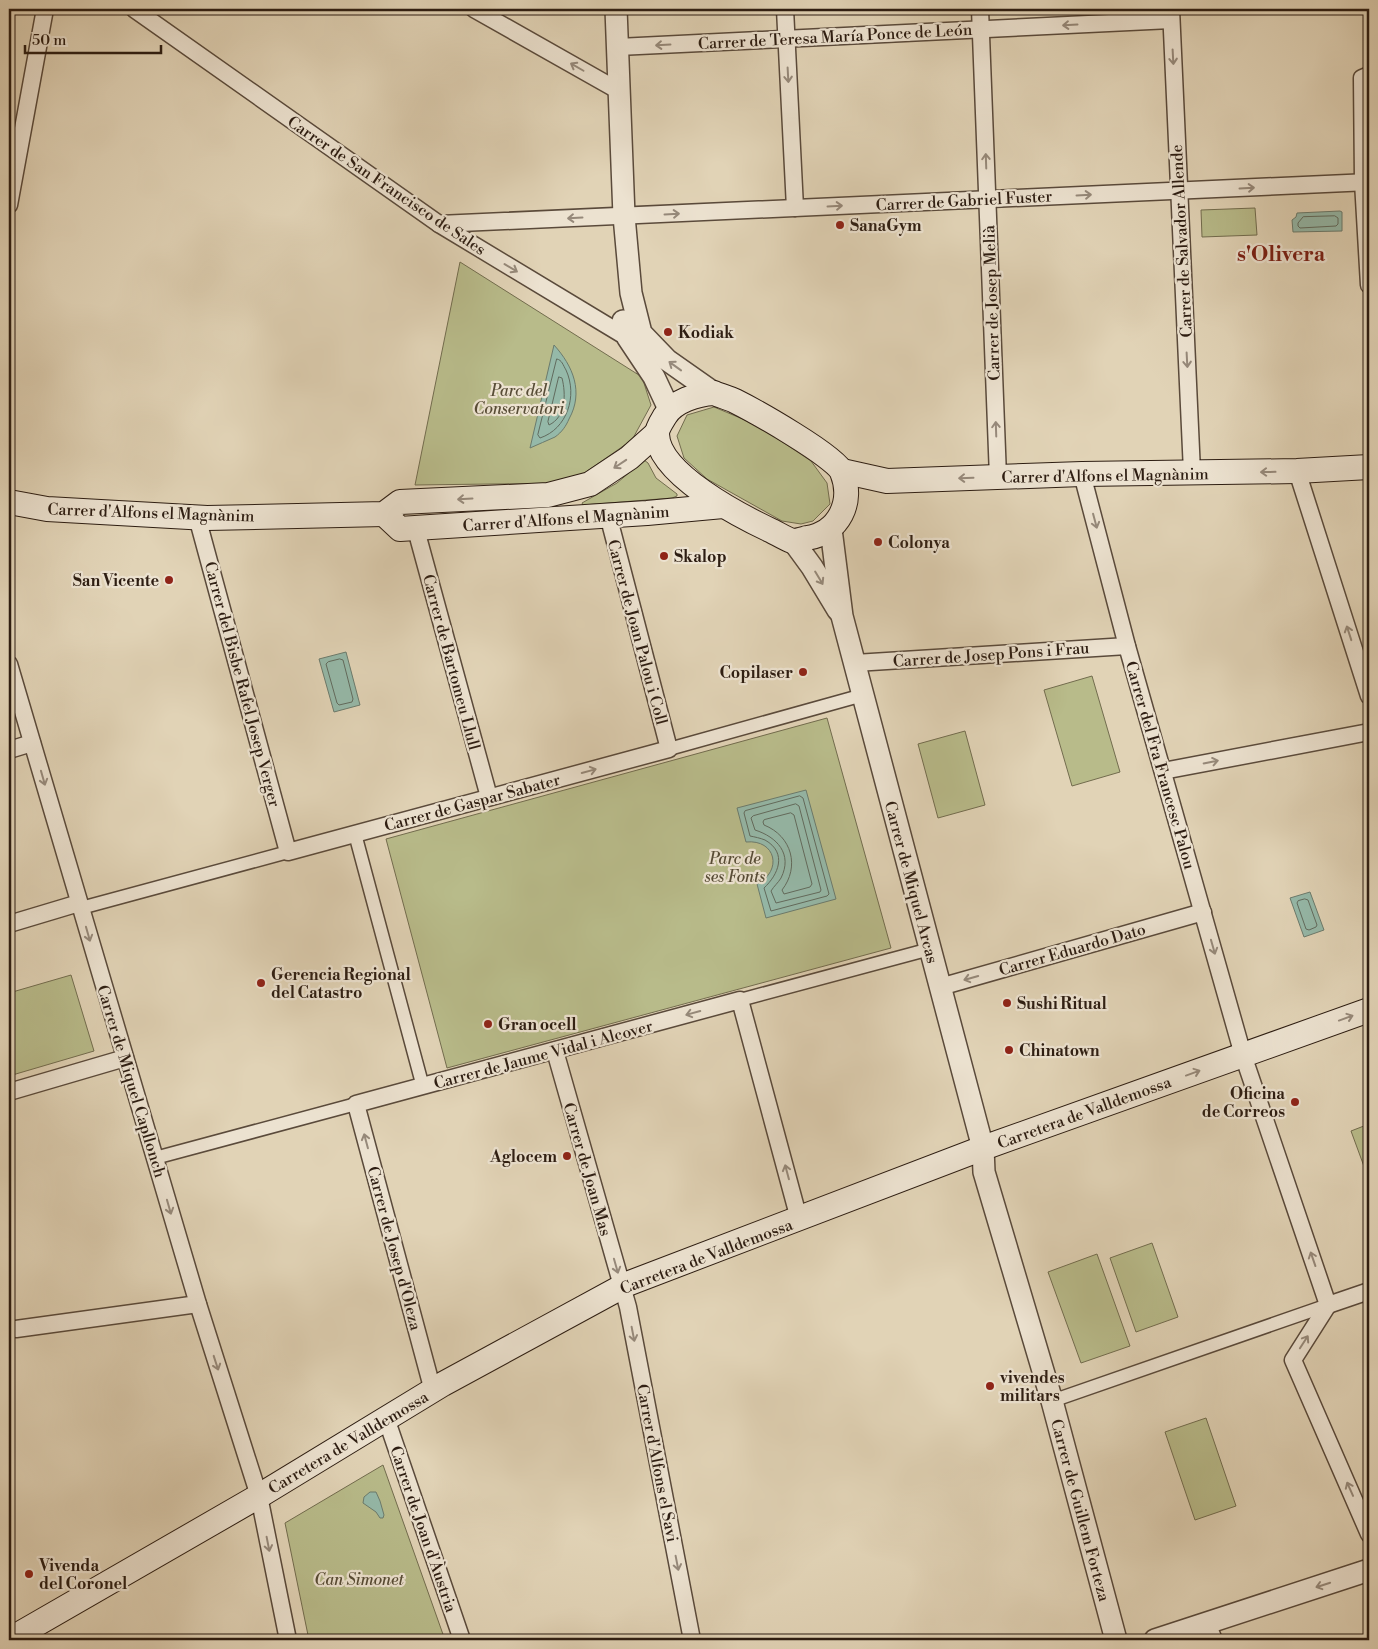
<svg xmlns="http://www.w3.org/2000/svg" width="1378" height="1649" viewBox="0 0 1378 1649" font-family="'Libre Bodoni',serif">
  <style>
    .green { fill: #b8bb8a; stroke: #726c4e }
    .water { fill: #95b9a9; stroke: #6b7b6d }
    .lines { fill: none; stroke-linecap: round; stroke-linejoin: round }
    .shore { stroke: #616b5e; stroke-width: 1 }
    .pedestrian-casing { stroke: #5a4a3b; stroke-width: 15 }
    .minor-casing { stroke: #5a4a3b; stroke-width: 19 }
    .tertiary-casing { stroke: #5a4a3b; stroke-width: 24 }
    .secondary-casing { stroke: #2d1d12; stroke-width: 26 }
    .pedestrian { stroke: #ece2d0; stroke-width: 12 }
    .minor { stroke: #ece2d0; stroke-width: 16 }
    .tertiary { stroke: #ece2d0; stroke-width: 21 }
    .secondary { stroke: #ece2d0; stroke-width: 24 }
    .oneway { stroke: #96897a }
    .poi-dot { fill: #8f2418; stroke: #ece2d0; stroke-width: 2 }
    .labels { text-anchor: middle; stroke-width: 4.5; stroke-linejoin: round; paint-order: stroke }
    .street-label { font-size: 16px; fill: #2d1d12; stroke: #ece2d0 }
    .poi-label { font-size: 16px; font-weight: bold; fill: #2d1d12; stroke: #ece2d0; text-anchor: start }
    .park-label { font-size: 16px; font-style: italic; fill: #574c36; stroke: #ece2d0 }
    .district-label { font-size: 21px; font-weight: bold; fill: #7a1f14; stroke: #ece2d0 }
  </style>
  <rect width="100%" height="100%" fill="#e1d3b6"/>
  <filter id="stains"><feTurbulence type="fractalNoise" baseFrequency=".004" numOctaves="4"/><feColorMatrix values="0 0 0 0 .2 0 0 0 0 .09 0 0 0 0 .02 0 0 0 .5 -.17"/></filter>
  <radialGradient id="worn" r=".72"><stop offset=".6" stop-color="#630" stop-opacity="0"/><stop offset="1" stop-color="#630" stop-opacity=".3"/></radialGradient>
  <g class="green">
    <polygon points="1255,208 1257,235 1202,237 1201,210"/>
    <polygon points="460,262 642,377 651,405 632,440 570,483 415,485"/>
    <polygon points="714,407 757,425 811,461 827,483 830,504 813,521 801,524 782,521 707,479 684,458 677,436 687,415"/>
    <polygon points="644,460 648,463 656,478 677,494 677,496 672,498 583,505 582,503 617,483"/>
    <polygon points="1092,676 1120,772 1072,786 1044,690"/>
    <polygon points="827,718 891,948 447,1068 386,839"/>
    <polygon points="965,731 985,805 938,818 918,744"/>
    <polygon points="71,975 94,1051 9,1076 9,993"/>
    <polygon points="1369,1124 1369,1180 1351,1131"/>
    <polygon points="1152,1243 1178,1317 1136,1332 1110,1258"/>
    <polygon points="1097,1254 1130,1346 1081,1363 1048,1272"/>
    <polygon points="1206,1418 1236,1506 1195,1520 1165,1432"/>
    <polygon points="383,1465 445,1640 309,1640 285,1523"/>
  </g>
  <g class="water">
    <polygon points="1340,211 1342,212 1342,231 1293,232 1292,220 1296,217 1297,213"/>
    <path d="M 554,345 C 573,366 584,392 569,419 C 566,426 562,432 555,437 C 547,441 538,444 530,448 Z"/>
    <polygon points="346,652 360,705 334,712 319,659"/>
    <path d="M 806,790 L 836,899 L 766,918 L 757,884 C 783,871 776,839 746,842 L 737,808 Z"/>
    <polygon points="1310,892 1324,930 1304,937 1290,898"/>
    <polygon points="370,1492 376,1492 380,1501 384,1515 383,1518 380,1518 376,1512 363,1503 364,1497"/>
  </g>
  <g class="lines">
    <g class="shore">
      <polygon points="1335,216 1338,218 1338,224 1336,226 1300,228 1298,226 1298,223 1303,217"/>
      <path d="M 557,359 C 562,360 563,365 566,370 C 578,396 567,429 540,438 L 538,435 Z"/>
      <path d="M 559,377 L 562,378 C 566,394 566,417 549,425 L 548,422 Z"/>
      <polygon points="340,659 343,660 353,699 352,702 339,705 337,703 326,664 328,662"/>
      <path d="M 800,796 L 803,798 L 829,894 L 827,896 L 771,911 L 764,888 C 778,875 788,853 765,840 C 760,838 755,837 750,836 L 744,813 L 745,811 Z"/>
      <path d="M 796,804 L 799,806 L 821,890 L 820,892 L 776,903 L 771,891 C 774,886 778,883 781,878 C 793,854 777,837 755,830 L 751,818 L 753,816 Z"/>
      <path d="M 791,813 L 794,815 L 812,884 L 810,887 L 784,894 L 782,890 C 800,867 792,836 764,825 L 763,822 L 764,820 Z"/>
      <polygon points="1305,899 1308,900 1317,925 1316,927 1309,930 1306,929 1297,903 1298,901"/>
    </g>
    <defs>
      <g id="pedestrian">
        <polyline points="669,749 863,695"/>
        <polyline points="355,834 423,1087"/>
        <polyline points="81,908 288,852"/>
        <polyline points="740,1000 930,949"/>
        <polyline points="155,1158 356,1104"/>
        <polyline points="1052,1401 1328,1305"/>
      </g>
      <g id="minor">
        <polyline points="134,9 439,224 628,338"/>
        <polyline points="474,9 619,91"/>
        <polyline points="785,9 795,208"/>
        <polyline points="980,9 998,477"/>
        <polyline points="1171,9 1192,472"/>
        <polyline points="618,47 1171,20"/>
        <polyline points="1369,75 1362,78 1363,182 1369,285"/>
        <polyline points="9,205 45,9"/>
        <polyline points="439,224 1369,182"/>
        <polyline points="1297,471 1369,696"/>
        <polyline points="1082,474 1127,646 1243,1055 1328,1305"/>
        <polyline points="197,517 288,852 669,749 608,515"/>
        <polyline points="423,527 418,537 489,797"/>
        <polyline points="855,663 1127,646"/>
        <polyline points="9,664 198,1304 259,1496 288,1640"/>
        <polyline points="9,750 32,743"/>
        <polyline points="1163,771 1369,732"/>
        <polyline points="9,924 79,903"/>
        <polyline points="940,987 1203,912"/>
        <polyline points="555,1051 628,1307 692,1640"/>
        <polyline points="9,1092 125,1058"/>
        <polyline points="1328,1305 1293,1360 1369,1534"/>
        <polyline points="1328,1305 1369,1291"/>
        <polyline points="16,1329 198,1304"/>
        <polyline points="433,1391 356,1104 740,1000 799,1219"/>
        <polyline points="386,1418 462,1640"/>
        <polyline points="1207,1623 1214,1640"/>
      </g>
      <g id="tertiary">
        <polyline points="616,9 624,216 631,293 641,333 667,360 714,393"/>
        <polyline points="623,321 628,338 654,377 669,409"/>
        <polyline points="831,529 842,616 983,1148 984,1172 1052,1401 1116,1640"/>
        <polyline points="793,541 812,567 838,610"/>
        <polyline points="1155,1640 1369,1570"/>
      </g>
      <g id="secondary">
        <path d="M 714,393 C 721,396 729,398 735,401 C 755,411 835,456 842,472 C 854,502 839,533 807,538 C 803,539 797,541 792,541 C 786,539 778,534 772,531 C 740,516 658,474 657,434 C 657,428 662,421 665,416 C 674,401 697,394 714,393 Z"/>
        <polyline points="842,471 887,481 1082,474 1297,471 1369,467"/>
        <polyline points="9,502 47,509 207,518 384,514 400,502 548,495 590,484 629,458 657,433"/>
        <polyline points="384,514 400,529 647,513 723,506"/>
        <polyline points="9,1640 259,1496 443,1384 627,1284 983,1148 1369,1010"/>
      </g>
    </defs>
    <use href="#pedestrian" class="pedestrian-casing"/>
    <use href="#minor" class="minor-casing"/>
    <use href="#tertiary" class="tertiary-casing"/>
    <use href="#secondary" class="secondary-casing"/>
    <use href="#pedestrian" class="pedestrian"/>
    <use href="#minor" class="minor"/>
    <use href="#tertiary" class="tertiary"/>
    <use href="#secondary" class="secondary"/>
  </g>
  <defs><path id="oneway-shaft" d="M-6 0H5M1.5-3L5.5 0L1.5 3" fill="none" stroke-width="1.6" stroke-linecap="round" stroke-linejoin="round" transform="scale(1.25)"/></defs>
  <g class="oneway">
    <use href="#oneway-shaft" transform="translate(1070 25) rotate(177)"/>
    <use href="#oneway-shaft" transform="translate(663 45) rotate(177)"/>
    <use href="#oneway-shaft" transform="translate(1173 57) rotate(87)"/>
    <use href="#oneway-shaft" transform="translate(577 67) rotate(-150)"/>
    <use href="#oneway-shaft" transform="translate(788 75) rotate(87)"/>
    <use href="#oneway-shaft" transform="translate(986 161) rotate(-92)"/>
    <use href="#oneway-shaft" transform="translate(1247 188) rotate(-3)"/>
    <use href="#oneway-shaft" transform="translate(1084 195) rotate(-3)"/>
    <use href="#oneway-shaft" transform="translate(835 206) rotate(-3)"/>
    <use href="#oneway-shaft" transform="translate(672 214) rotate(-3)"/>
    <use href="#oneway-shaft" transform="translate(575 218) rotate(177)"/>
    <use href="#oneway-shaft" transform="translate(511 268) rotate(31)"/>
    <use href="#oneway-shaft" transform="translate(1187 360) rotate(87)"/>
    <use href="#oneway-shaft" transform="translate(675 366) rotate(-144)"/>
    <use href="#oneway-shaft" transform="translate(996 429) rotate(-92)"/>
    <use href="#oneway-shaft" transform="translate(620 464) rotate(146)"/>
    <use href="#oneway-shaft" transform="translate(1268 472) rotate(179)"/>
    <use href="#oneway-shaft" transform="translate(966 478) rotate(178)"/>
    <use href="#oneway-shaft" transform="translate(465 499) rotate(177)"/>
    <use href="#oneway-shaft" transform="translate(1095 521) rotate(75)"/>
    <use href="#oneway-shaft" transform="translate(819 578) rotate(59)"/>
    <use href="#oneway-shaft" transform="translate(1349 633) rotate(-108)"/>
    <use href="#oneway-shaft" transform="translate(1211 762) rotate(-11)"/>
    <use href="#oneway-shaft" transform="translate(589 771) rotate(-15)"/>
    <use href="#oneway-shaft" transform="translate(43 778) rotate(74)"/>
    <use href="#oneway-shaft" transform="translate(88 934) rotate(74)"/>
    <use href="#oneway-shaft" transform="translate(1213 947) rotate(74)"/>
    <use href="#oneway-shaft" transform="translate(971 978) rotate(164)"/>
    <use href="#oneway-shaft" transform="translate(693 1013) rotate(165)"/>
    <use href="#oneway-shaft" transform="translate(1346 1018) rotate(-20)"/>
    <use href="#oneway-shaft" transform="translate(1193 1073) rotate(-20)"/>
    <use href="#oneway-shaft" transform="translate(366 1141) rotate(-105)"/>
    <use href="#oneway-shaft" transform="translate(787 1172) rotate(-105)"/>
    <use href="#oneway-shaft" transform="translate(169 1207) rotate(74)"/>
    <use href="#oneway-shaft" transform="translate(1313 1259) rotate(-109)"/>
    <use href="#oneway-shaft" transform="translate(616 1266) rotate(74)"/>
    <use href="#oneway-shaft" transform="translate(633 1334) rotate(79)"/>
    <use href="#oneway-shaft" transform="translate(1304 1342) rotate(-57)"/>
    <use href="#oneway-shaft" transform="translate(216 1363) rotate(72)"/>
    <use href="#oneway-shaft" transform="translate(1350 1489) rotate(-114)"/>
    <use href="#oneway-shaft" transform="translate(268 1544) rotate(79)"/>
    <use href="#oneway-shaft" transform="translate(677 1563) rotate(79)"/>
    <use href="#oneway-shaft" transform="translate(1323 1585) rotate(162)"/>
  </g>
  <g class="poi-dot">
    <circle cx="840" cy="225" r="5"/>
    <circle cx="668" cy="332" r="5"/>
    <circle cx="878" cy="542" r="5"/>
    <circle cx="664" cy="556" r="5"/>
    <circle cx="169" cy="580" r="5"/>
    <circle cx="803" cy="672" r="5"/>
    <circle cx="261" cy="983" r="5"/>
    <circle cx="1007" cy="1003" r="5"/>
    <circle cx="488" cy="1024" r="5"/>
    <circle cx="1009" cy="1050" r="5"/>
    <circle cx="1295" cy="1102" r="5"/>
    <circle cx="567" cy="1156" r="5"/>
    <circle cx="990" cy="1386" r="5"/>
    <circle cx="29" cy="1574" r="5"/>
  </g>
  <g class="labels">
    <g class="street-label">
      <text transform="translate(835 36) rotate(-3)" y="6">Carrer de Teresa María Ponce de León</text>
      <text transform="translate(387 185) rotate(34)" y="6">Carrer de San Francisco de Sales</text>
      <text transform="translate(964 200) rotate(-3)" y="6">Carrer de Gabriel Fuster</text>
      <text transform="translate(1181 241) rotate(-93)" y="6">Carrer de Salvador Allende</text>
      <text transform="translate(991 303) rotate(-92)" y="6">Carrer de Josep Melià</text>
      <text transform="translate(1105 475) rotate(-1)" y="6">Carrer d'Alfons el Magnànim</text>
      <text transform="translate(151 512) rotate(2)" y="6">Carrer d'Alfons el Magnànim</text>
      <text transform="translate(566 518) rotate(-4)" y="6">Carrer d'Alfons el Magnànim</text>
      <text transform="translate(638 632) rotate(75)" y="6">Carrer de Joan Palou i Coll</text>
      <text transform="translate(991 654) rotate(-4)" y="6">Carrer de Josep Pons i Frau</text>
      <text transform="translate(452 662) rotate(75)" y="6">Carrer de Bartomeu Llull</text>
      <text transform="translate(243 684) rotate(75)" y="6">Carrer del Bisbe Rafel Josep Verger</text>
      <text transform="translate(1161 765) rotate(74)" y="6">Carrer del Fra Francesc Palou</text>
      <text transform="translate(472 802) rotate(-15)" y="6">Carrer de Gaspar Sabater</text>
      <text transform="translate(912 882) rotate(75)" y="6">Carrer de Miquel Arcas</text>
      <text transform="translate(1072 949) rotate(-16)" y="6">Carrer Eduardo Dato</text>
      <text transform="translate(543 1054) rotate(-15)" y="6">Carrer de Jaume Vidal i Alcover</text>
      <text transform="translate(132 1081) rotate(73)" y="6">Carrer de Miquel Capllonch</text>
      <text transform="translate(1084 1112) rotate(-20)" y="6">Carretera de Valldemossa</text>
      <text transform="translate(588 1169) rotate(74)" y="6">Carrer de Joan Mas</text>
      <text transform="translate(395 1248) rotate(75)" y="6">Carrer de Josep d'Oleza</text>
      <text transform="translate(706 1256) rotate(-21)" y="6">Carretera de Valldemossa</text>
      <text transform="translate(348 1442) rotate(-31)" y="6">Carretera de Valldemossa</text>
      <text transform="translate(658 1463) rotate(79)" y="6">Carrer d'Alfons el Savi</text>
      <text transform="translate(1081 1510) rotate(75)" y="6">Carrer de Guillem Forteza</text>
      <text transform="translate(424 1529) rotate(71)" y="6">Carrer de Joan d'Àustria</text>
    </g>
    <g class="poi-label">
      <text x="850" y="231">SanaGym</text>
      <text x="678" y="338">Kodiak</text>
      <text x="888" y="548">Colonya</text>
      <text x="674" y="562">Skalop</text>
      <text x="159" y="586" text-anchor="end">San Vicente</text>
      <text x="793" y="678" text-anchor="end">Copilaser</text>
      <text x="271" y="980">Gerencia Regional<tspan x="271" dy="18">del Catastro</tspan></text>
      <text x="1017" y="1009">Sushi Ritual</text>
      <text x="498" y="1030">Gran ocell</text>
      <text x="1019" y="1056">Chinatown</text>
      <text x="1285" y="1099" text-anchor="end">Oficina<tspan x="1285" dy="18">de Correos</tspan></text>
      <text x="557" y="1162" text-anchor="end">Aglocem</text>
      <text x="1000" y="1383">vivendes<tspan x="1000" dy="18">militars</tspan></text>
      <text x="39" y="1571">Vivenda<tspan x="39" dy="18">del Coronel</tspan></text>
    </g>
    <g class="park-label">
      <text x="519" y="396">Parc del<tspan x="519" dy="18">Conservatori</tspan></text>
      <text x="735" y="864">Parc de<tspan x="735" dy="18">ses Fonts</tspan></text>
      <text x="359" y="1585">Can Simonet</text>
    </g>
    <g class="district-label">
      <text x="1281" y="261">s'Olivera</text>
    </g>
  </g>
  <rect width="1378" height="1649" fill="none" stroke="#e1d3b6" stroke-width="30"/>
  <rect x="10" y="10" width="1358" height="1629" fill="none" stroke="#2d1d12" stroke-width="2.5"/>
  <rect x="15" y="15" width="1348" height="1619" fill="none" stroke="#2d1d12"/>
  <path d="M25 45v8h136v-8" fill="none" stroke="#2d1d12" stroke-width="2.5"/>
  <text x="32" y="45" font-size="15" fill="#2d1d12" stroke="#ece2d0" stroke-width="4" paint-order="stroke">50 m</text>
  <rect width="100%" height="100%" filter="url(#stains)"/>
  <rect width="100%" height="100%" fill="url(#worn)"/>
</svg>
